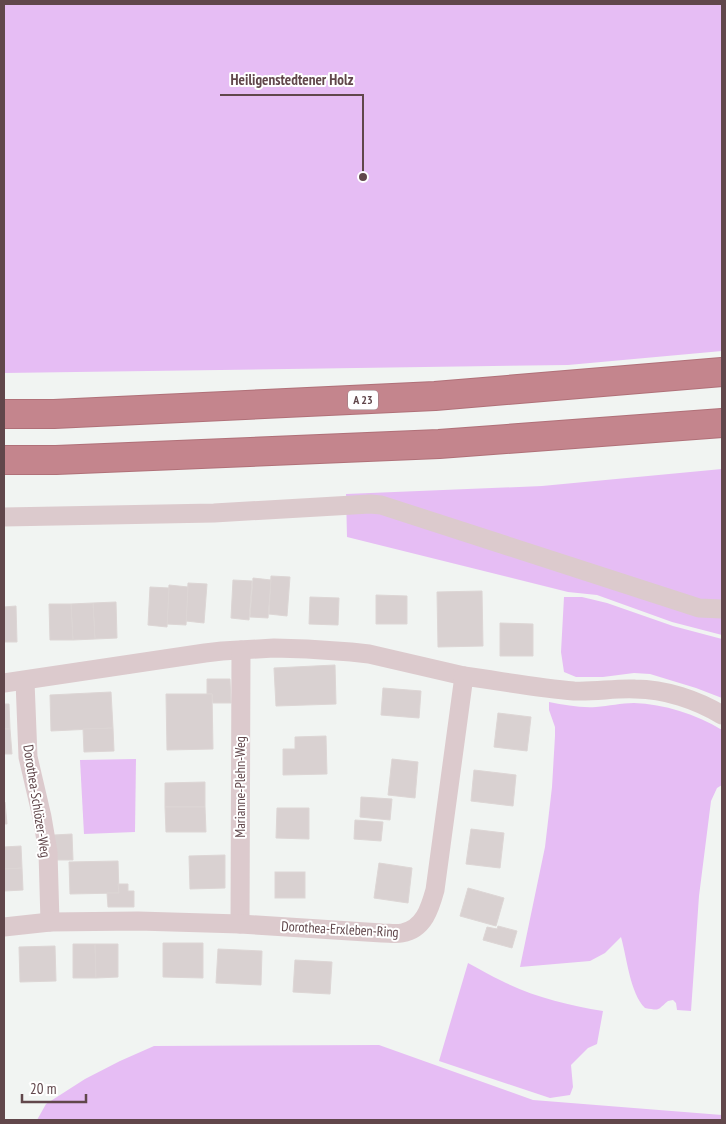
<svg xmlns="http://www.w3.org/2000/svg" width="726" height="1124" viewBox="0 0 726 1124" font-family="'PT Sans Narrow',sans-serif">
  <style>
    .green { fill: #e6bdf4 }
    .building { fill: #d9d1d1; stroke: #ddd6d5 }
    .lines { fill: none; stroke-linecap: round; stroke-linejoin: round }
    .highway-casing { stroke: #b07078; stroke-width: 30 }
    .street { stroke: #dccacd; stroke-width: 19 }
    .highway { stroke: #c4858d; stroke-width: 28 }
    .labels { text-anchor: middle; stroke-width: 4; stroke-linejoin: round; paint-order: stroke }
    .shield { fill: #fff; stroke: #907e81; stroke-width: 1 }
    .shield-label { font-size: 12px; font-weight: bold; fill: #61474b }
    .street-label { font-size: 14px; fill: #61474b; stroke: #fff }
    .leader { fill: none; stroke: #61474b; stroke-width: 2 }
    .callout-dot { fill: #61474b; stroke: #fff; stroke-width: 2 }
    .callout-label { font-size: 15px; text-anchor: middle; font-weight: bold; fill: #61474b; stroke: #fff; stroke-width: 4; stroke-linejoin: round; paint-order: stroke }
  </style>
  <rect width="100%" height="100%" fill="#f1f4f2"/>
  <g class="green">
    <polygon points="4,4 722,4 722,351 568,365 4,373"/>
    <polygon points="722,469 722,635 672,622 597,595 568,592 347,537 346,494 542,486"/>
    <polygon points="564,597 582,597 607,603 673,626 722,639 722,698 696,688 650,674 634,673 603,677 576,677 564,672 561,652"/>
    <path d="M 549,702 C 565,705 580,708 596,707 C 609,706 621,703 634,703 C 664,704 696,714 722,730 L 722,785 L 717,788 L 711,801 L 699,896 L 691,1011 L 677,1010 L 676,1003 L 673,1000 L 668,1001 C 657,1010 661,1011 645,1008 C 630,993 627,958 621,937 L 605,953 L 590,961 L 520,967 L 545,847 L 552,787 L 555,736 L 555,727 L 549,710 Z"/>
    <polygon points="136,759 135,832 84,834 80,760"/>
    <path d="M 468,963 C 480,969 491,976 502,981 C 534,997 568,1005 603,1011 L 597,1044 L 588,1048 L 571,1065 L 573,1087 L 570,1095 L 550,1098 L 439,1061 Z"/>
    <polygon points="379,1045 533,1100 722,1115 722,1120 118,1120 115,1119 108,1120 37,1120 46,1104 85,1079 120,1061 154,1046"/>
  </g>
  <g class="building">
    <polygon points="271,576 290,577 287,616 269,614"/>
    <polygon points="253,578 271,580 268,618 250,617"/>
    <polygon points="233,580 252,581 249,620 231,618"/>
    <polygon points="188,583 207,584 204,623 186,621"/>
    <polygon points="169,585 188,587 186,625 167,624"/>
    <polygon points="150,587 169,588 167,627 148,625"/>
    <polygon points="482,591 483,646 438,647 437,592"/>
    <polygon points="376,595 407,596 407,624 376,624"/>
    <polygon points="310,597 339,598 338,625 309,624"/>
    <polygon points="116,602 117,638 95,639 93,603"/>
    <polygon points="93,603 95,639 73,640 71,604"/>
    <polygon points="49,604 71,604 73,640 50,640"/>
    <polygon points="16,606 17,642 4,642 4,607"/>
    <polygon points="500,623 533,624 533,656 500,656"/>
    <polygon points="335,665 336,704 276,706 274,668"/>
    <polygon points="207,679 230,679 231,703 213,703 212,694 207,694"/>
    <polygon points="383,688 421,691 419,718 381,715"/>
    <polygon points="111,692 113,728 51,731 50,695"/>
    <polygon points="166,694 212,694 213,749 167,750"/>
    <polygon points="4,704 9,704 10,729 4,729"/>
    <polygon points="498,713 531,717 527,751 494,747"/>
    <polygon points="113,728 114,751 84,752 83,729"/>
    <polygon points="4,729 10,729 12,754 4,754"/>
    <polygon points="326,736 327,774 283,775 283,749 295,749 295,737"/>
    <polygon points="392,759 418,762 415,798 388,795"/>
    <polygon points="474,770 516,775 513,806 471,801"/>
    <polygon points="205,782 205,807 165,807 165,783"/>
    <polygon points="361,797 392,799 390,820 360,817"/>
    <polygon points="4,802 5,802 7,824 4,824"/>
    <polygon points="165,807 205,807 206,832 166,832"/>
    <polygon points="277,808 309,808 309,839 276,838"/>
    <polygon points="355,820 383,822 381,841 354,839"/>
    <polygon points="471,829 504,833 500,868 466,864"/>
    <polygon points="72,834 73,860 55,860 54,835"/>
    <polygon points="21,846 22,868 4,869 4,847"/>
    <polygon points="225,855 225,888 190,889 189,856"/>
    <polygon points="118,861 119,893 70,894 69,862"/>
    <polygon points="379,863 412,868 408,903 374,898"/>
    <polygon points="22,868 23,890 4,891 4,869"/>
    <rect x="275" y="872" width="30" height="26"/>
    <polygon points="118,884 128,884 128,891 134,891 134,907 108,907 107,893 119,893"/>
    <polygon points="468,888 504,898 496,926 460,916"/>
    <polygon points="498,926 517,931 512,948 483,940 487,927 497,929"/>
    <polygon points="163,943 203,943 203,978 163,977"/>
    <polygon points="73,944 95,944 96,978 73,978"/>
    <polygon points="95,944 118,944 118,977 96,978"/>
    <polygon points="55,946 56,981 20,982 19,947"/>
    <polygon points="218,949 262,951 261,985 216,983"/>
    <polygon points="295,960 332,962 330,994 293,992"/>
  </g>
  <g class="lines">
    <defs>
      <g id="highway">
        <polyline points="4,414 54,414 435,396 722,372"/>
        <polyline points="4,460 56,460 439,444 722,423"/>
      </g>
    </defs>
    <use href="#highway" class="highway-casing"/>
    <g class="street">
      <polyline points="4,517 214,513 370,504 381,505 699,608 722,609"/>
      <polyline points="25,681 28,757 42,817 48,852 50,922"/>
      <polyline points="4,683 205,653 222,651 274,648 307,649 351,652 369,654 464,676"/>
      <polyline points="240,924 241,650"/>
      <path d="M 4,927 L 50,922 L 138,921 L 240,924 L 382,933 C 389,933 396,934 402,933 C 424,929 430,908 435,890 L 464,676 C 501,681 537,688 574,691 C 595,692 615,688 635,689 C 665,689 697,700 722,715"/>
    </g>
    <use href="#highway" class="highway"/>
  </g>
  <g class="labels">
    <rect class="shield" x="348" y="390.5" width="30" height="19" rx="4"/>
    <g class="shield-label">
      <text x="363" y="404">A 23</text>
    </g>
    <g class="street-label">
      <text transform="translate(240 787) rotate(-90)" y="5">Marianne-Plehn-Weg</text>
      <text transform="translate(37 801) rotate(81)" y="5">Dorothea-Schlözer-Weg</text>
      <text transform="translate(340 929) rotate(3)" y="5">Dorothea-Erxleben-Ring</text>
    </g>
  </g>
  <path class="leader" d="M363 177L363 95H220"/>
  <circle class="callout-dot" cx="363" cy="177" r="5"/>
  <g class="callout-label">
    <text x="292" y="85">Heiligenstedtener Holz</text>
  </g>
  <rect width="726" height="1124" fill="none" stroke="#61474b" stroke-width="10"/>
  <path d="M22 1094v8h64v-8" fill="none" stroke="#61474b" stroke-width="2.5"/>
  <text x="30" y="1094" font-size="15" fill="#61474b" stroke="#ffffff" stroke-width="4" paint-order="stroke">20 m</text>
</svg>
